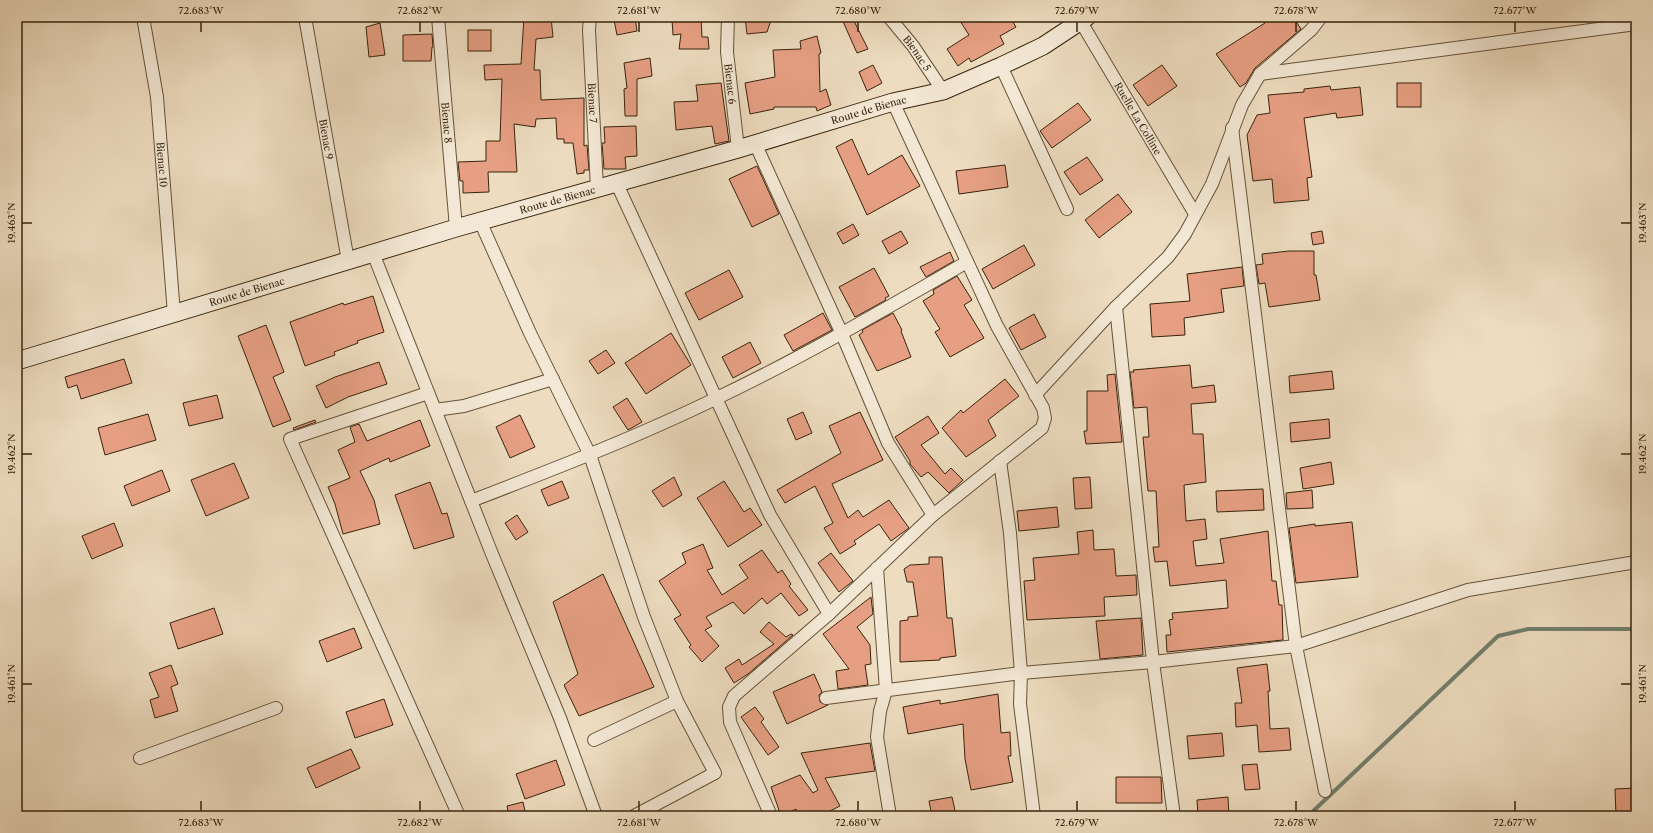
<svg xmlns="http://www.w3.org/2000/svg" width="1653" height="833" viewBox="0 0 1653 833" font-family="'Libre Caslon Text',serif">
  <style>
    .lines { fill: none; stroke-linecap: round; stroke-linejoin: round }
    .stream { stroke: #727f6e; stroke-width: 4 }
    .building { fill: #e69f83; stroke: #38240c }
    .minor-casing { stroke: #655239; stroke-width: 14 }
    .secondary-casing { stroke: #38240c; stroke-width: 19 }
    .minor { stroke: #f3e8d5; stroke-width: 12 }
    .secondary { stroke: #f3e8d5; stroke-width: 17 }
    .ticks { fill: none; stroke: #38240c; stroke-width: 1.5 }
    .labels { text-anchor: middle; stroke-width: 4; stroke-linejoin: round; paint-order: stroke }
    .street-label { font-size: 10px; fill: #38240c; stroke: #f3e8d5 }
    .neatline { fill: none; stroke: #38240c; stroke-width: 1.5 }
    .ticks-label { font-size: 10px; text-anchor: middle; fill: #38240c }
  </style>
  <rect width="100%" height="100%" fill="#eddcbf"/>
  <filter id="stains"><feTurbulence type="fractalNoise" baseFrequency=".005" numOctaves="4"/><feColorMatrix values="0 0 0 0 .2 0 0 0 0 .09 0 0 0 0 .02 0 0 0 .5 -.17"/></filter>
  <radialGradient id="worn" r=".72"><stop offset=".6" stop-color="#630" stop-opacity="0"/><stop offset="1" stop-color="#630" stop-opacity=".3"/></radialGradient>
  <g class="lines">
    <polyline class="stream" points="1308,816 1498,636 1528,629 1636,629"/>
  </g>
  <g class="building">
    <polygon points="524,17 551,17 553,37 536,39 534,70 540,70 541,100 584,98 584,146 587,145 589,170 584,170 584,173 577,174 573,143 564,143 564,139 557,139 556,118 536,119 535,127 514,124 517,172 488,172 489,192 463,193 463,181 460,181 458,162 486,161 486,141 500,141 502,79 485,80 484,65 521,64"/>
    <polygon points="635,17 637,31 617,35 614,20"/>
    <polygon points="701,17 702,37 708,37 709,49 679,49 681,34 673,35 672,19"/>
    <polygon points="745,17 772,17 767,32 747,34"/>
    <polygon points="841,17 852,17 868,49 857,53"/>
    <polygon points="966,17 1010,17 1016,27 1000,36 1004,44 971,62 969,58 958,66 947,49 969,35 960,21"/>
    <polygon points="1261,17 1293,17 1301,29 1255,68 1246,83 1240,87 1216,54 1265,23"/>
    <polygon points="380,23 385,55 369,57 366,27"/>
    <rect x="468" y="30" width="23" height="21"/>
    <polygon points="432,34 433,47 432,47 431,61 403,61 403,35"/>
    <polygon points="817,36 821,53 819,54 820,92 826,89 831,105 817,111 816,107 774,107 774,109 750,114 745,83 775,77 773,50 801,49 800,41"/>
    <polygon points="650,58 652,76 637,79 637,116 625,116 624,89 627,88 624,63"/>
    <polygon points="873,65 882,83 867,91 859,72"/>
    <polygon points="1162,65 1177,86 1148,106 1133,85"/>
    <polygon points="721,83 729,141 715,144 712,126 676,130 674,102 698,101 696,85"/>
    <rect x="1397" y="83" width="24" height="24"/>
    <polygon points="1330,86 1331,90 1360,87 1363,115 1337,118 1336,113 1304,118 1312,177 1307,178 1309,200 1274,203 1272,179 1253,181 1247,135 1257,115 1270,113 1268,95 1304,92 1304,89"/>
    <polygon points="1078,103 1091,120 1052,148 1040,131"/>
    <polygon points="636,126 637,156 625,157 626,169 604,169 602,143 605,143 604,127"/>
    <polygon points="852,139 868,175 902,155 920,186 867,215 836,147"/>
    <polygon points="1087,157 1103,180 1080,195 1064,172"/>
    <polygon points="1005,165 1008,187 959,194 956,171"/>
    <polygon points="757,166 779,214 752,227 729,179"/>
    <polygon points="1118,194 1132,212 1099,238 1085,220"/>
    <polygon points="853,224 859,235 843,244 837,233"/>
    <polygon points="901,231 908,243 889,254 882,241"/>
    <polygon points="1322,231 1324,243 1313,245 1311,233"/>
    <polygon points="1024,245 1035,265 993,289 982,269"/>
    <polygon points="1289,251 1314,251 1314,275 1316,275 1320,300 1269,307 1265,283 1259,284 1256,265 1263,264 1262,254"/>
    <polygon points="950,252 954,261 926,277 920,267"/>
    <polygon points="1242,267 1244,286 1221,289 1224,312 1184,318 1185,335 1152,337 1150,304 1190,301 1187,274"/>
    <polygon points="874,268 889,296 885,298 886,300 855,317 839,287"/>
    <polygon points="729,270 743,297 699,320 685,293"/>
    <polygon points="957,276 972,300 964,305 984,338 950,357 935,332 940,329 923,301 934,294 933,290"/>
    <polygon points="373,296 384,332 357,341 358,343 334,352 335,355 305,366 290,322 343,303 344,305"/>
    <polygon points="823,313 832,330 793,351 784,335"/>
    <polygon points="893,313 902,330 901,331 911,357 877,371 859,335 863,332 862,330"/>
    <polygon points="1034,314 1046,337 1021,350 1009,328"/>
    <polygon points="266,325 284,372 273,377 291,420 273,427 238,336"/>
    <polygon points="671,333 691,365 646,394 625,363"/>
    <polygon points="750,342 761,363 733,378 722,357"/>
    <polygon points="606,350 615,363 598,374 589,361"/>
    <polygon points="124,359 132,383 81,399 77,385 68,388 65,377"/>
    <polygon points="379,362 387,384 348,397 326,408 316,386 335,377"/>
    <polygon points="1190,365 1192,388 1214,385 1216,402 1191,404 1193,434 1203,434 1206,482 1184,485 1186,521 1205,519 1207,539 1193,541 1196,566 1224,563 1220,539 1268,531 1272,581 1276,581 1279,605 1282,605 1283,640 1167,652 1166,635 1171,635 1169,620 1173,619 1172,613 1228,608 1226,580 1170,586 1167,561 1155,562 1153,547 1159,547 1156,491 1148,491 1143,437 1149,437 1147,407 1134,408 1130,372 1134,372 1133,370"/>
    <polygon points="1332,371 1334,389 1290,393 1289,376"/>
    <polygon points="1115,374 1122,442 1086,444 1084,431 1087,431 1087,391 1108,391 1107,375"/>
    <polygon points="1005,379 1019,396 988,420 996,436 966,457 942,428 961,410 963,413"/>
    <polygon points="217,395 223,418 189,426 183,403"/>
    <polygon points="627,398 642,422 628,430 613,407"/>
    <polygon points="803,412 812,433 796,440 787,419"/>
    <polygon points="860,412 883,460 832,484 848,518 858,510 863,517 889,500 909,528 891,541 879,524 854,541 856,544 840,554 824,528 833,523 815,486 785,503 777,490 841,453 829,426"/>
    <polygon points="148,414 156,440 105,455 98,428"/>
    <polygon points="520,415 535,447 510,458 496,427"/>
    <polygon points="928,416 939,433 921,445 945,474 951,468 963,480 949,493 928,472 921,477 910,464 910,461 895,437"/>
    <polygon points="1329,419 1330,438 1291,442 1290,423"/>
    <polygon points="315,420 316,422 294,430 293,428"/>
    <polygon points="420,420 430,446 390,462 389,458 360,471 374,500 380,524 343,534 335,504 328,487 350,478 338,450 355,442 350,427 359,424 367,441"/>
    <polygon points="1331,462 1334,484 1303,489 1300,468"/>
    <polygon points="234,463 249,498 206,516 191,480"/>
    <polygon points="162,470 170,491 132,506 124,486"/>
    <polygon points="674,477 682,495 663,507 652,491"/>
    <polygon points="1090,477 1092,508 1075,509 1073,478"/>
    <polygon points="562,481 569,498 548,506 541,490"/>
    <polygon points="724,481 744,512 750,508 762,525 728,547 697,498"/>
    <polygon points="430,482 442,514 447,513 454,537 414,549 395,495"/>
    <polygon points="1263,489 1264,510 1217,512 1216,491"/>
    <polygon points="1312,490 1313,508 1287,509 1286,493"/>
    <polygon points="1057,507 1059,527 1019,531 1017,511"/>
    <polygon points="517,515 528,532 516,540 505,523"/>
    <polygon points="1352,522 1358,577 1296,583 1289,528 1315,524 1315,526"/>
    <polygon points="114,523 123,546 92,559 82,536"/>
    <polygon points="1093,530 1094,550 1114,549 1116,576 1136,575 1137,595 1104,597 1105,616 1027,620 1024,581 1035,580 1033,558 1079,554 1077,532"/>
    <polygon points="703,544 713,568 707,570 722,595 748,578 739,565 762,550 778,573 782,570 791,584 789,586 808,610 799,616 781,593 767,604 762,598 744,614 733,602 706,617 712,626 705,630 719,646 702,662 689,647 691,645 674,619 681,615 659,581 686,563 682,553"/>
    <polygon points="831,553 853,581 839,592 818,563"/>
    <polygon points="929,557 942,557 947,618 952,618 956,656 940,658 940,660 900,662 900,621 908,620 908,617 918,616 913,582 907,582 904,569 910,565 929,564"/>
    <polygon points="603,574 654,687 579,716 564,685 578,674 553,602"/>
    <polygon points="871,597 873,614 857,627 870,645 871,664 865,665 868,685 838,689 836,671 849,669 823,634"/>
    <polygon points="214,608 223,634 178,649 170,623"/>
    <polygon points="1141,618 1143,655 1100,659 1096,621"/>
    <polygon points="769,622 786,637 791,634 793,635 748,674 734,683 725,668 739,659 742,665 774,644 760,632"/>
    <polygon points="354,628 362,648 327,662 319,641"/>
    <polygon points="1267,664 1270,691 1268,691 1270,729 1289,728 1291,750 1259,752 1257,725 1236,727 1235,703 1242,703 1237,668"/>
    <polygon points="171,665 178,684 171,687 178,711 155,718 150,700 159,697 149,673"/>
    <polygon points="814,674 822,692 819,695 820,702 828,705 787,724 773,692"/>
    <polygon points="998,694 1001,733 1010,732 1011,756 1008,756 1013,782 971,790 965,759 963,724 908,734 903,707 940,700 940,704"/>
    <polygon points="384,699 393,725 355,738 346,712"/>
    <polygon points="755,707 764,719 761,722 779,747 768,755 741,717"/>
    <polygon points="1222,733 1224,756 1189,759 1187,736"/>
    <polygon points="870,743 875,771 825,778 840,806 820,816 800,816 796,809 781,816 771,787 800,775 813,793 818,790 801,753"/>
    <polygon points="351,749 360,768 316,788 307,768"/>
    <polygon points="556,760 565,785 525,799 516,774"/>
    <polygon points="1257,764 1260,789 1245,790 1242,765"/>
    <polygon points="1116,777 1161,777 1162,803 1116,803"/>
    <polygon points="1636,788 1636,816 1616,816 1615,789"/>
    <polygon points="952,797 956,815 932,816 929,801"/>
    <polygon points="1228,797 1229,816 1198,816 1197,800"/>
    <polygon points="523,802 526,816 509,816 507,806"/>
  </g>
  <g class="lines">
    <defs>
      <g id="minor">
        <path id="s1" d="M 143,17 L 157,97 L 174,314"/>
        <path id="s2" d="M 305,17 L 348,261"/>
        <path id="s3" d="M 438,17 L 456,228"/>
        <path id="s4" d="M 590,17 L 589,30 L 597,189"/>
        <path id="s5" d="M 728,17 L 727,52 L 738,149"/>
        <path id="s6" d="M 889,17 L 913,46 L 943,91"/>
        <path id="s7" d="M 1081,22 L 1195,214"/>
        <polyline points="1001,66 1067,209"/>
        <polyline points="1260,74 1636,24"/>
        <polyline points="893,102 997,326 1043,408 1045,418 1042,428 933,515"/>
        <polyline points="1232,128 1296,646 1325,791"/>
        <polyline points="755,143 842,334 888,443 933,515 829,614 734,696 729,707 730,722 771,816"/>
        <polyline points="617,184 770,515 829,614"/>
        <polyline points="480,221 530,333 590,455 644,617 677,701 715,773 634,816"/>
        <polyline points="373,253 492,554 560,718 596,816"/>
        <polyline points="1116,307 1153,662 1174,816"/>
        <polyline points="428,393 290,439 459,816"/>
        <polyline points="1035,395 1116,307 1168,257 1185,234 1212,184 1242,105 1260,74 1311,30 1321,17"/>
        <polyline points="435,410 464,406 553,379"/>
        <polyline points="1000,461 1010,533 1021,673 1020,704 1034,816"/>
        <path d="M 471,501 C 554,469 637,437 717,398 C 803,357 885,309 967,262"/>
        <polyline points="877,568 886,690 880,711 877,737 890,816"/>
        <polyline points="826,698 1021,673 1153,662 1296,646 1468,590 1636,562"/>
        <polyline points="594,740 677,701"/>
        <polyline points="140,758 276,708"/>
      </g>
      <g id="secondary">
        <path id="s8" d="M 17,361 L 456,228 L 738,149 L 893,102 L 943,91 L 1001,66 L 1043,46 L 1087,17"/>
      </g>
    </defs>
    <use href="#minor" class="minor-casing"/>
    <use href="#secondary" class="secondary-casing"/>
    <use href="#minor" class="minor"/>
    <use href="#secondary" class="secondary"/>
  </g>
  <path class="ticks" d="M 201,22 L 201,32M 420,22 L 420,32M 639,22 L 639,32M 858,22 L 858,32M 1077,22 L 1077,32M 1296,22 L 1296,32M 1515,22 L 1515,32M 22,223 L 32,223M 1621,223 L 1631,223M 22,454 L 32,454M 1621,454 L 1631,454M 22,684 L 32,684M 1621,684 L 1631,684M 201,801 L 201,811M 420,801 L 420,811M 639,801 L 639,811M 858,801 L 858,811M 1077,801 L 1077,811M 1296,801 L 1296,811M 1515,801 L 1515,811"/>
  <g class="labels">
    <g class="street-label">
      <text dy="4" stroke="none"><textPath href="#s6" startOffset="46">Bienac 5</textPath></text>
      <text dy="4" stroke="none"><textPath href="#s5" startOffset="67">Bienac 6</textPath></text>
      <text dy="4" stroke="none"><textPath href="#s4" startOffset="86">Bienac 7</textPath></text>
      <text dy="4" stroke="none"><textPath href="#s8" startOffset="888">Route de Bienac</textPath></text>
      <text dy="4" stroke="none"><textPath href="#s7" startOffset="112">Ruelle La Colline</textPath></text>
      <text dy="4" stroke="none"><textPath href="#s3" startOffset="106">Bienac 8</textPath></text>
      <text dy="4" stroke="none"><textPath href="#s2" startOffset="124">Bienac 9</textPath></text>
      <text dy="4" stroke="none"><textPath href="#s1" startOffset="149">Bienac 10</textPath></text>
      <text dy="4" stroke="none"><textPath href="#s8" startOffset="564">Route de Bienac</textPath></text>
      <text dy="4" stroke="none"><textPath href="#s8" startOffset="240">Route de Bienac</textPath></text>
    </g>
  </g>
  <rect width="1653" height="833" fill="none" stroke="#eddcbf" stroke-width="44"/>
  <rect x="22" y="22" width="1609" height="789" class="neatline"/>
  <g class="ticks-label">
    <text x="201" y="14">72.683°W</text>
    <text x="420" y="14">72.682°W</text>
    <text x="639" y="14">72.681°W</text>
    <text x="858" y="14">72.680°W</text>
    <text x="1077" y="14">72.679°W</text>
    <text x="1296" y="14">72.678°W</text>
    <text x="1515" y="14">72.677°W</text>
    <text transform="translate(11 223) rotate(-90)" y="4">19.463°N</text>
    <text transform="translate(1642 223) rotate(-90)" y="4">19.463°N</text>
    <text transform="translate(11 454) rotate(-90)" y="4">19.462°N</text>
    <text transform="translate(1642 454) rotate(-90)" y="4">19.462°N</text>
    <text transform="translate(11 684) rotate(-90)" y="4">19.461°N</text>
    <text transform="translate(1642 684) rotate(-90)" y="4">19.461°N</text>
    <text x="201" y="826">72.683°W</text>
    <text x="420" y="826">72.682°W</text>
    <text x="639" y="826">72.681°W</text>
    <text x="858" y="826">72.680°W</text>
    <text x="1077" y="826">72.679°W</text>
    <text x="1296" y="826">72.678°W</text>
    <text x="1515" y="826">72.677°W</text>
  </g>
  <rect width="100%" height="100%" filter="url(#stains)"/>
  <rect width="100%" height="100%" fill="url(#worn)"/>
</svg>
